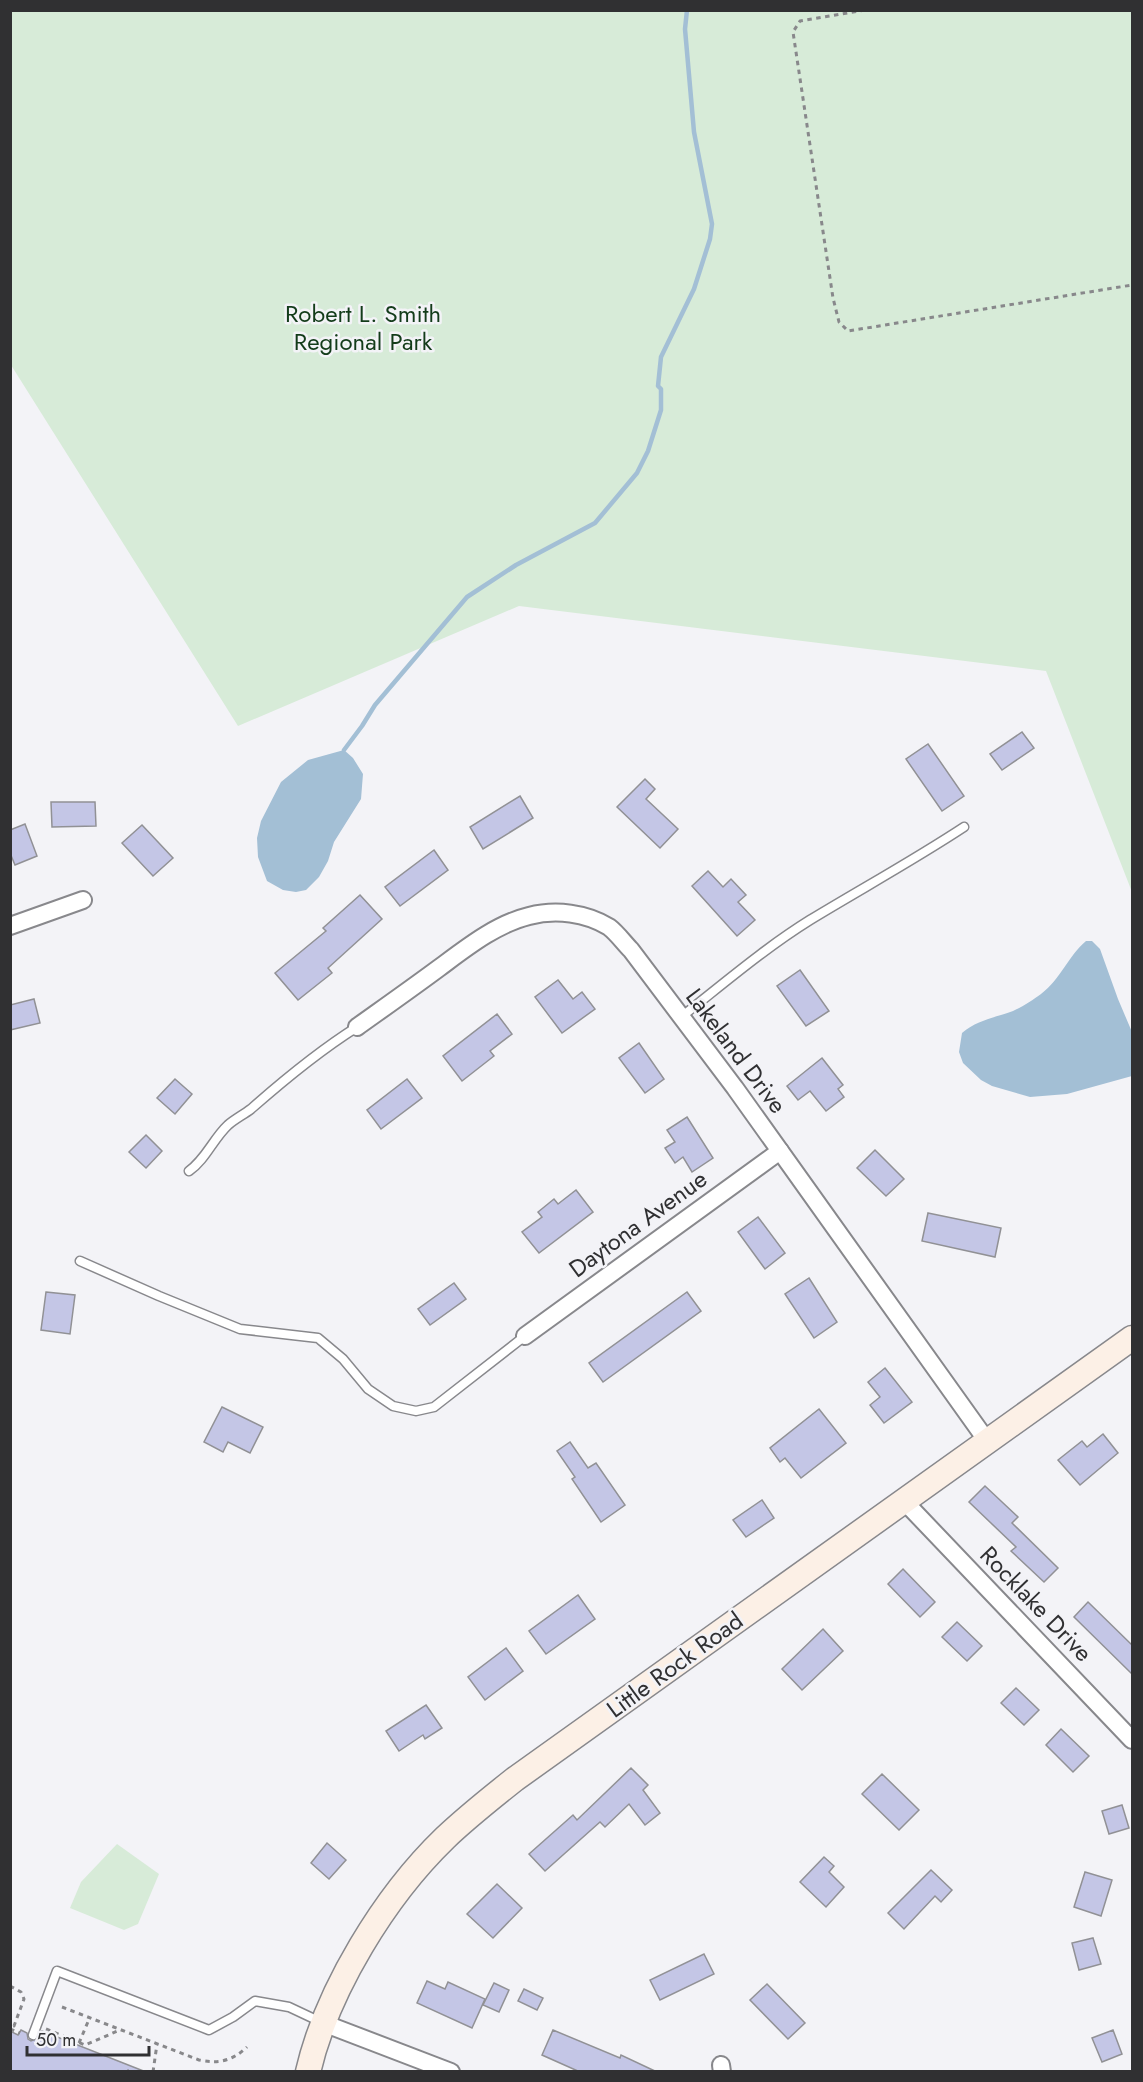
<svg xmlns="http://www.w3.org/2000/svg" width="1143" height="2082" viewBox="0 0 1143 2082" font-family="Jost,sans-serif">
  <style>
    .green { fill: #d7ebd8 }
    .water { fill: #a3bfd5 }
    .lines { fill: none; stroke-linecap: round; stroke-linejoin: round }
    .stream { stroke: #a3bfd5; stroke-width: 4.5 }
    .building { fill: #c4c6e6; stroke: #919195; stroke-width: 1.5 }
    .lane-casing { stroke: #88888c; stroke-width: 11 }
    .street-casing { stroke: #88888c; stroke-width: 20 }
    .secondary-casing { stroke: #88888c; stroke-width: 27 }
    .path { stroke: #88888b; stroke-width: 3; stroke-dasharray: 4.5 4.5; stroke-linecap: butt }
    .lane { stroke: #fff; stroke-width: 8 }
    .street { stroke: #fff; stroke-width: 16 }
    .secondary { stroke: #fcf0e6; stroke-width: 24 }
    .labels { text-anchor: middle; stroke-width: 5; stroke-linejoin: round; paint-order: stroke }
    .park-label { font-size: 24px; fill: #133c1a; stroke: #f3f3f7 }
    .street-label { font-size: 24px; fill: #303032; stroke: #f3f3f7 }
  </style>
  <rect width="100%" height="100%" fill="#f3f3f7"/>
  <g class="green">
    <polygon points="11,10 1132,11 1132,892 1046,671 519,606 238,726 11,365"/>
    <polygon points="117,1844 159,1874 138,1924 124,1930 70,1908 81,1882"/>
  </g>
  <g class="water">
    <polygon points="344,750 353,758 363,774 361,799 334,842 328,861 319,877 306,890 296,892 283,890 267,881 258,857 257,838 261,821 281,782 308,760"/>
    <path d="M 1086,941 L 1092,941 L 1100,949 L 1118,999 L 1132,1032 L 1132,1076 L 1067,1094 L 1030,1097 L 992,1086 L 981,1080 L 963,1063 L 959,1052 L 962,1033 C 977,1020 994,1018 1013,1011 C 1022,1007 1033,1000 1041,994 C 1061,979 1068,956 1086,941 Z"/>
  </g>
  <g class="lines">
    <polyline class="stream" points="344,750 362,726 375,705 467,597 516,565 595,523 637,473 648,451 661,410 661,389 658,386 661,357 694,289 710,239 712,224 694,132 685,29 687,10"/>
  </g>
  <g class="building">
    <polygon points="1022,732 1034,748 1002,770 990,754"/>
    <polygon points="928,744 964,796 942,811 906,759"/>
    <polygon points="645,779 655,789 646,799 678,829 660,848 617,807"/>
    <polygon points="520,796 533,818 483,849 470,827"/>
    <polygon points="51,802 95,802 96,826 52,827"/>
    <polygon points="25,824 37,856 15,865 10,853 10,830"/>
    <polygon points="142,825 173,858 153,876 122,843"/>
    <polygon points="434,850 448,870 400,906 385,887"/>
    <polygon points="708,871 723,887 731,879 746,895 738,902 755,920 737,936 692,886"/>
    <polygon points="360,895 382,919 328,968 332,973 298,1000 275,973 326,931 323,928"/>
    <polygon points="800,970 829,1011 806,1026 777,986"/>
    <polygon points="558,980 573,999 582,992 595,1009 562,1033 535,997"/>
    <polygon points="34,999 40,1023 10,1030 10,1005"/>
    <polygon points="497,1014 512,1034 490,1051 494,1056 462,1081 443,1056"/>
    <polygon points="639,1043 664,1079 645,1093 619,1058"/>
    <polygon points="822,1058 843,1085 838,1089 844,1097 826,1111 810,1091 798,1100 787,1086"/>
    <polygon points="175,1079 192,1094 175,1114 157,1098"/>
    <polygon points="407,1079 422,1098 381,1129 367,1110"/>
    <polygon points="687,1117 713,1158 692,1172 683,1157 675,1163 665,1148 675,1142 667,1130"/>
    <polygon points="146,1135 162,1151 146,1168 129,1152"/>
    <polygon points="875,1150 904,1179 886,1196 857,1168"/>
    <polygon points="576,1190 593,1212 539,1253 522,1232 542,1217 538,1212 554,1199 558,1204"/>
    <polygon points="928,1213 1001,1228 995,1257 922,1241"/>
    <polygon points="758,1217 785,1253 765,1269 738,1232"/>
    <polygon points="809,1278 837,1322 814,1338 785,1294"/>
    <polygon points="454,1283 466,1299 430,1325 418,1309"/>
    <polygon points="46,1292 75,1295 70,1334 41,1330"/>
    <polygon points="687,1292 701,1311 603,1382 589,1363"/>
    <polygon points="885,1368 912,1402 884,1423 870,1405 880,1397 868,1382"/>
    <polygon points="222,1407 263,1427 250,1453 228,1442 223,1452 204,1442"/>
    <polygon points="819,1409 846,1443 801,1478 785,1458 780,1462 770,1448"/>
    <polygon points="1103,1434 1118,1453 1080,1485 1058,1460 1082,1441 1087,1447"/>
    <polygon points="570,1442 588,1468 596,1463 625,1505 601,1522 572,1479 575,1477 557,1451"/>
    <polygon points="985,1486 1018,1517 1012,1523 1058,1568 1044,1582 1011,1551 1016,1547 969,1502"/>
    <polygon points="762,1500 774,1518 746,1537 733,1520"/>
    <polygon points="903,1569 935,1602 920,1617 888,1584"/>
    <polygon points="578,1595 595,1619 546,1654 529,1631"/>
    <polygon points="1088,1602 1132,1645 1132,1674 1074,1617"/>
    <polygon points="957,1622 982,1646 967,1661 942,1637"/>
    <polygon points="823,1629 843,1651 802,1690 782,1669"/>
    <polygon points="506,1648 523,1671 485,1700 468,1677"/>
    <polygon points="1016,1688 1039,1710 1024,1725 1001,1703"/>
    <polygon points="426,1705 442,1728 425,1739 423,1735 399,1751 386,1731"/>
    <polygon points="1061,1729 1089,1756 1073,1772 1046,1745"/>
    <polygon points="631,1768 648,1785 643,1790 660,1813 645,1825 629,1804 605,1827 600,1822 545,1871 529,1854 573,1815 577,1820"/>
    <polygon points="882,1774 919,1810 899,1830 862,1794"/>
    <polygon points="1122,1805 1129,1828 1109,1834 1102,1811"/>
    <polygon points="327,1843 346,1860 329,1879 311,1863"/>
    <polygon points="824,1857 834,1866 829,1872 844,1887 826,1907 800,1882"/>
    <polygon points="931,1870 952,1890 941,1902 935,1896 904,1929 888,1913"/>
    <polygon points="1085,1872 1112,1880 1101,1916 1074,1907"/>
    <polygon points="497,1884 522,1908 493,1938 467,1914"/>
    <polygon points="1093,1938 1101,1964 1079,1970 1072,1943"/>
    <polygon points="704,1954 714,1974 660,2000 650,1980"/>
    <polygon points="427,1981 445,1989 448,1982 485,1999 472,2028 417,2003"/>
    <polygon points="494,1983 509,1990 499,2012 483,2005"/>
    <polygon points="767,1984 805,2023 788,2039 750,2000"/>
    <polygon points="524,1989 543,1998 537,2010 518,2001"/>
    <polygon points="21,2030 27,2033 28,2039 31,2041 39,2038 42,2031 146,2072 10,2072 10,2031 18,2035"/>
    <polygon points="553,2030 620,2058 621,2055 657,2072 580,2072 542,2055"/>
    <polygon points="1113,2030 1122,2054 1102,2062 1092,2038"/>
  </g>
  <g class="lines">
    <defs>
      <g id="lane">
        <path d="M 681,1017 C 723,984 765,948 810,920 C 861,889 914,860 964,827"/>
        <path d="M 189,1171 C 206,1159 213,1139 228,1125 C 235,1119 243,1115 251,1109 C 285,1079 319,1051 357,1027"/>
        <polyline points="80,1261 159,1296 240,1329 318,1338 343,1359 368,1389 393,1406 416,1411 434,1407 525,1336"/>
        <polyline points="33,2035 57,1971 209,2030 233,2017 255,2001 289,2007 323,2023"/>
      </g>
      <g id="street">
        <polyline points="10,926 83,900"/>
        <path d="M 357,1027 C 385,1007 412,988 439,968 C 466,948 496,924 529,916 C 556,909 586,913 609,927 C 617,933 624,943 631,950 L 735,1088 L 987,1441"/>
        <polyline points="525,1336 780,1151"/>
        <polyline points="904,1501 1132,1740"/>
        <polyline points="323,2023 451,2072"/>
        <polyline points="721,2065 722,2072"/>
      </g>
      <path id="secondary" d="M 308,2072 C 327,1990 385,1896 445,1838 C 467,1817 491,1798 515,1779 L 1132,1338"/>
    </defs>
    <use href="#lane" class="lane-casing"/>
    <use href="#street" class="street-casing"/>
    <use href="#secondary" class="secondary-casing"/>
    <g class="path">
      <polyline points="865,10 800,21 793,32 833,298 839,322 848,331 1132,285"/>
      <polyline points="10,1986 21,1992 24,1999 14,2026 10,2024"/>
      <path d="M 62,2007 L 199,2060 C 219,2064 232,2061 247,2047"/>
      <polyline points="10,2029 20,2033"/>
      <polyline points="46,2029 85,2045 120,2030"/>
      <polyline points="79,2043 90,2017"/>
      <polyline points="127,2070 129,2072"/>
      <polyline points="153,2072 157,2044"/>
    </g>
    <use href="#lane" class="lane"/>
    <use href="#street" class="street"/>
    <use href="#secondary" class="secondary"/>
  </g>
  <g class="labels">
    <g class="park-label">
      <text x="363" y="322">Robert L. Smith<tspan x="363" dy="28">Regional Park</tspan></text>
    </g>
    <g class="street-label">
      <text transform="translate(736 1051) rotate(53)" y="8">Lakeland Drive</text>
      <text transform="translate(638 1224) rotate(-36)" y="8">Daytona Avenue</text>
      <text transform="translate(1036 1604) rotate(46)" y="8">Rocklake Drive</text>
      <text transform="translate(675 1665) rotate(-36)" y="8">Little Rock Road</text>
    </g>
  </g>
  <rect width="1143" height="2082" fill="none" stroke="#303032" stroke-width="24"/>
  <path d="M27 2046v9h122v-9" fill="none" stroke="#303032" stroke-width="3"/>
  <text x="36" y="2046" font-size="18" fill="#303032" stroke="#f3f3f7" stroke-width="4.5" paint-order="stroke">50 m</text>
</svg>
